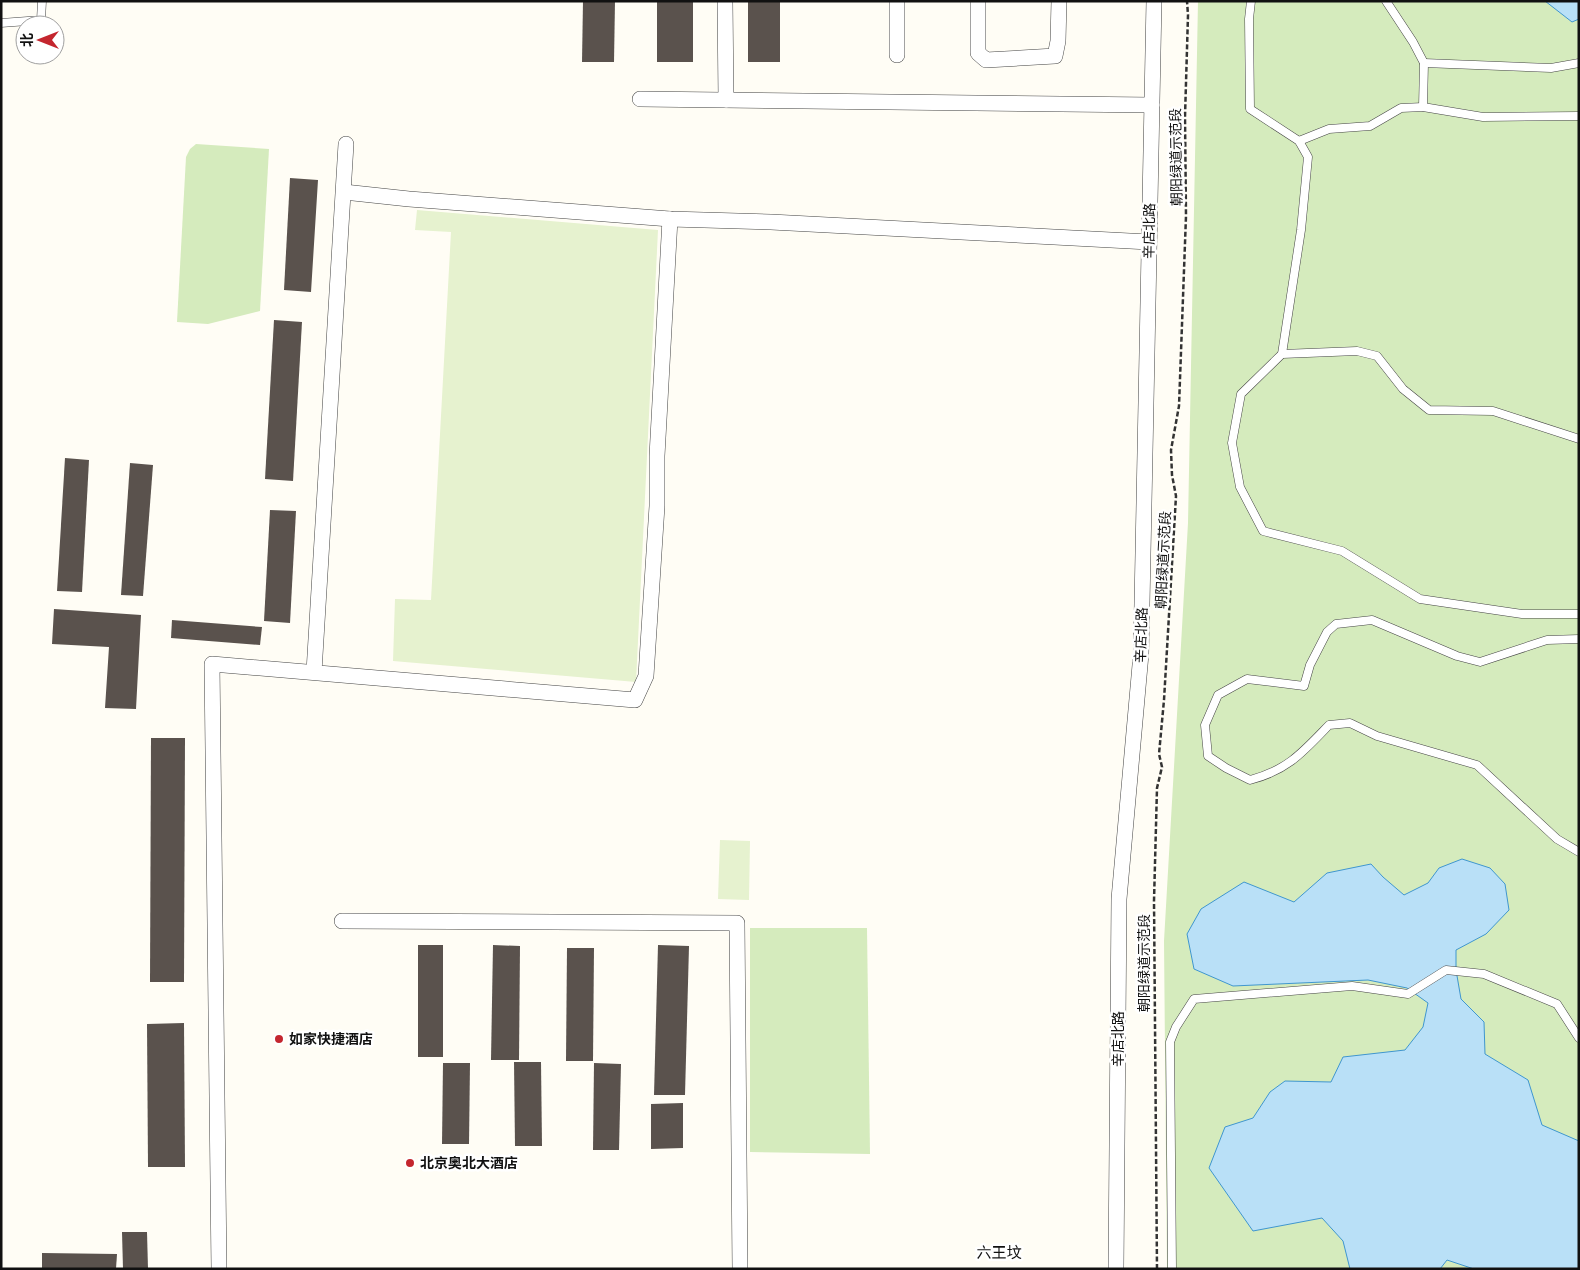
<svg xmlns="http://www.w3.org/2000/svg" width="1580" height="1270" viewBox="0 0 1580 1270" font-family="Merriweather,'Noto Sans SC',serif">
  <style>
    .green { fill: #d5ebbd }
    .pitch { fill: #e6f2cf }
    .water { fill: #b9e0f7; stroke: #3f96cf }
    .building { fill: #5a524d }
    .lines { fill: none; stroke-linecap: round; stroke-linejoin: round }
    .lane-casing { stroke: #444; stroke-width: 9 }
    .street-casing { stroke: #444; stroke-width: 16 }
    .path { stroke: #333; stroke-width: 2.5; stroke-dasharray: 5 2.5; stroke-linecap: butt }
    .lane { stroke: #fff; stroke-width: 8 }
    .street { stroke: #fff; stroke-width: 15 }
    .poi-dot { fill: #c4262e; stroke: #fff; stroke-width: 2 }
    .labels { text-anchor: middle; stroke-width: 5; stroke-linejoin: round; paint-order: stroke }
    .street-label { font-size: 14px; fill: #111; stroke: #fff }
    .poi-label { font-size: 14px; font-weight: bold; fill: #111; stroke: #fff; text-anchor: start }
    .neighbourhood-label { font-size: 15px; fill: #111; stroke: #fff }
  </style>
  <rect width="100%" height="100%" fill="#fffdf5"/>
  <g class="green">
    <polygon points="1198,1 1579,1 1579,1269 1167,1269 1164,941 1188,523"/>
    <polygon points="196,144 269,149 260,311 208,324 177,322 186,157 190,149"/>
    <polygon points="750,928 867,928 870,1154 750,1152"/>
  </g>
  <g class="pitch">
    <polygon points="417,210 658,230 636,682 393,661 395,599 431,600 451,232 415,230"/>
    <polygon points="720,840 750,841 749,900 718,899"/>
  </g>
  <g class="water">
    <polygon points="1545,1 1579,1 1579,19 1572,22"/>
    <polygon points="1462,859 1490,868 1505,884 1509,910 1486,934 1456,950 1456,970 1461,999 1484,1022 1485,1054 1528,1080 1542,1125 1579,1141 1579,1269 1474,1269 1447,1260 1440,1269 1350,1269 1343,1241 1322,1218 1253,1231 1209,1168 1225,1127 1253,1118 1270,1092 1285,1081 1331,1082 1343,1057 1405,1050 1423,1027 1428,1003 1407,988 1368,980 1233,986 1194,969 1187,934 1201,909 1244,882 1294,902 1327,873 1371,864 1383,877 1404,895 1428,883 1439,868"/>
  </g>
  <g class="building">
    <polygon points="583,1 615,1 614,62 582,62"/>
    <rect x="657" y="1" width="36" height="61"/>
    <rect x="748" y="1" width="32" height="61"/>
    <polygon points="290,178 318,180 311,292 284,290"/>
    <polygon points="274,320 302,322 293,481 265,479"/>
    <polygon points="65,458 89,460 82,592 57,591"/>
    <polygon points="130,463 153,465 143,596 121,595"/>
    <polygon points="270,510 296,511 290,623 264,621"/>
    <polygon points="54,609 141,615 136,709 105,708 109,647 52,644"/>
    <polygon points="172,620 262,627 260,645 171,638"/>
    <polygon points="151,738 185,738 184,982 150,982"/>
    <rect x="418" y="945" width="25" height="112"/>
    <polygon points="493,945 520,946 519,1060 491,1060"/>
    <polygon points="658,945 689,946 685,1095 654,1095"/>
    <polygon points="567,948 594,948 593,1061 566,1061"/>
    <polygon points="184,1023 185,1167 148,1167 147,1024"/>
    <polygon points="514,1062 541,1062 542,1146 515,1146"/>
    <polygon points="443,1063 470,1063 469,1144 442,1144"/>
    <polygon points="594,1063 621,1064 619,1150 593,1150"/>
    <polygon points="683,1103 683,1148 651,1149 651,1104"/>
    <polygon points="122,1232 147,1232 148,1269 123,1269"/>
    <polygon points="42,1253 117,1254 116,1269 42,1269"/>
  </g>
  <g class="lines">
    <defs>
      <g id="lane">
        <polyline points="1251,1 1249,19 1250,109 1299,141 1308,157 1301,230 1282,354"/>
        <polyline points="1386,1 1413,42 1424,63 1423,107"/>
        <polyline points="1,23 41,20 42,1"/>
        <polyline points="1424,63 1551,68 1579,63"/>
        <polyline points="1299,141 1329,129 1370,126 1401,108 1423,107 1483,117 1579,116"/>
        <polyline points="1579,439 1493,411 1429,410 1403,389 1377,356 1357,351 1282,354 1241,394 1232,443 1240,487 1263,531 1342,551 1420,599 1522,614 1579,614"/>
        <path d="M 1579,639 L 1547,640 L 1480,662 L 1457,656 L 1372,620 L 1336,624 L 1327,632 L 1310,665 L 1304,686 L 1247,679 L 1218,695 L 1205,725 L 1208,756 L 1226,768 L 1250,780 C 1288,770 1303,752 1329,725 L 1350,723 L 1377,736 L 1477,765 L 1557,839 L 1579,852"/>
        <polyline points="1172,1269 1170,1042 1176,1027 1194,999 1352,986 1408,994 1446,970 1484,974 1557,1004 1579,1038"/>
      </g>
      <g id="street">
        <polyline points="725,1 726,100"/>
        <polyline points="978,1 978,53 986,60 1055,56 1058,41 1059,1"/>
        <polyline points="897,55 897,1"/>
        <polyline points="640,99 1152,105"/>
        <polyline points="344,192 409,199 670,219 771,222 1149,242"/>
        <polyline points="314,672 346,144"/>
        <polyline points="342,921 737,923 740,1269"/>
        <polyline points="219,1269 212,664 635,700 646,676 657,506 657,456 670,219"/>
        <polyline points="1116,1269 1119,899 1141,654 1154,1"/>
      </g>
    </defs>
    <use href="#lane" class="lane-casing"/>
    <use href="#street" class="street-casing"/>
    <polyline class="path" points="1157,1269 1154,901 1157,788 1162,767 1159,754 1164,700 1176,496 1172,475 1171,450 1179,406 1186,216 1185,117 1188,15 1187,1"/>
    <use href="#lane" class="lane"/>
    <use href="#street" class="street"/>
  </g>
  <g class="poi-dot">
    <circle cx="279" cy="1039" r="5"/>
    <circle cx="410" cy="1163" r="5"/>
  </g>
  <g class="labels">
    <g class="street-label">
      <text transform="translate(1176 157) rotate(-91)" y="5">朝阳绿道示范段</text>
      <text transform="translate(1149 231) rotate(-89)" y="5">辛店北路</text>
      <text transform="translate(1163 560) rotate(-87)" y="5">朝阳绿道示范段</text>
      <text transform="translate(1141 635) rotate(-88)" y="5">辛店北路</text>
      <text transform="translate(1144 963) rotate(-90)" y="5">朝阳绿道示范段</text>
      <text transform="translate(1118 1039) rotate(-90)" y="5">辛店北路</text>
    </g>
    <g class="poi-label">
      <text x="289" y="1044">如家快捷酒店</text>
      <text x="420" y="1168">北京奥北大酒店</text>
    </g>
    <g class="neighbourhood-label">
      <text x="999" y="1258">六王坟</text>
    </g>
  </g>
  <rect width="1580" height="1270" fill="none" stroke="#111111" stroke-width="5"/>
  <g transform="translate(40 40) rotate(270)"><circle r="24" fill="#ffffff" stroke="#a0a0a0"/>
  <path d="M0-4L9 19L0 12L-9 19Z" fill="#c4262e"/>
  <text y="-8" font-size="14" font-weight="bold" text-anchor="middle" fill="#111111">北</text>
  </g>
</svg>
